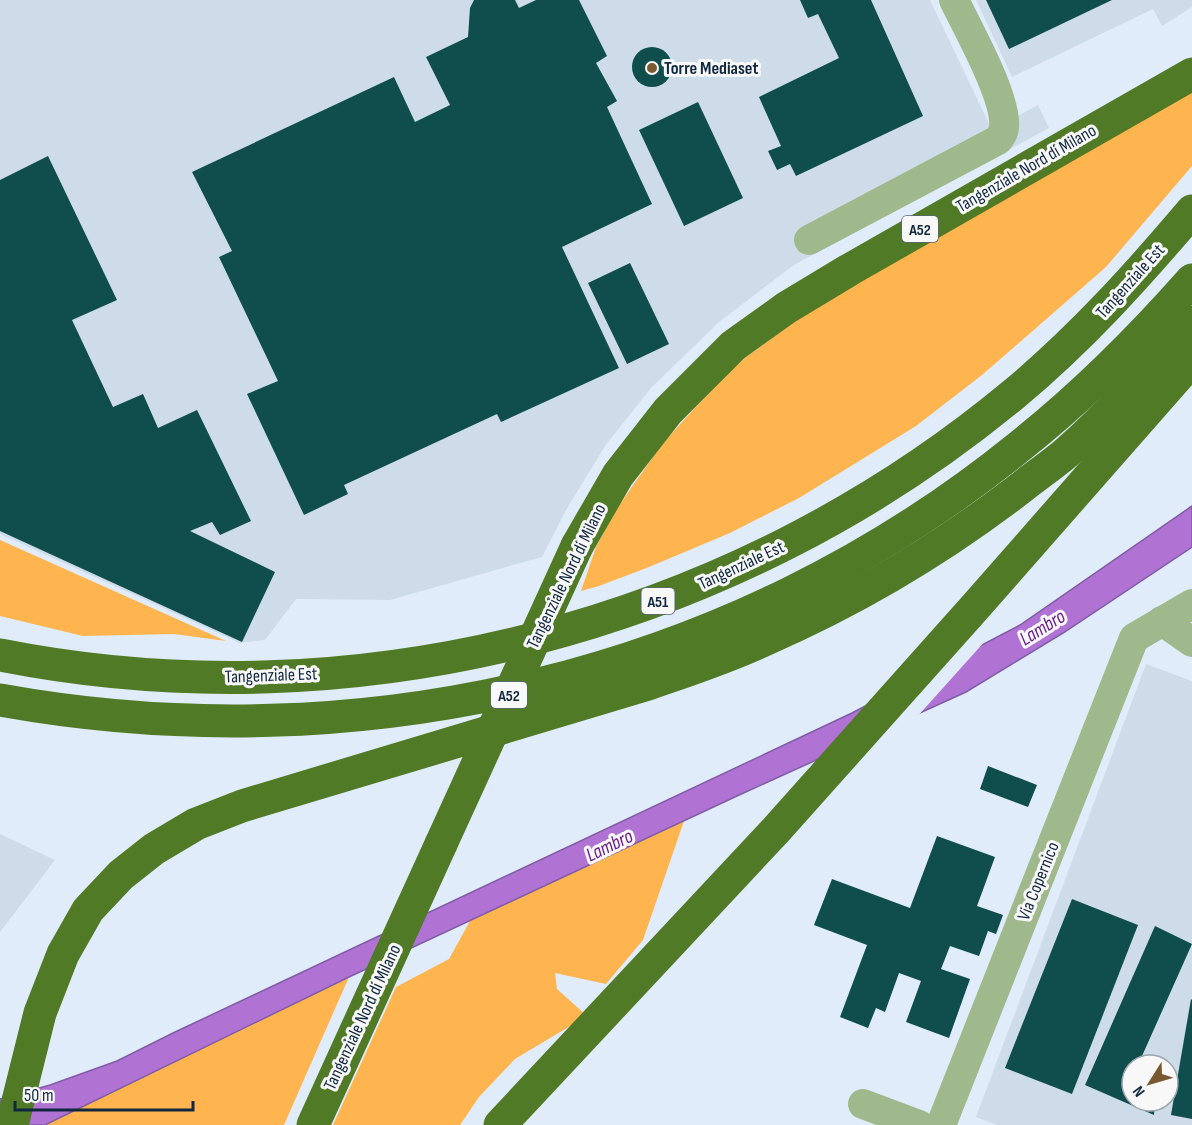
<svg xmlns="http://www.w3.org/2000/svg" width="1192" height="1125" viewBox="0 0 1192 1125" font-family="'Sofia Sans Condensed',sans-serif">
  <style>
    .built { fill: #cedcea; fill-rule: evenodd }
    .green { fill: #ffb54f }
    .water { fill: #b073d4; stroke: #805ca8; stroke-width: 1.5 }
    .pier { fill: #e0ecf9 }
    .building { fill: #0f4e4c }
    .lines { fill: none; stroke-linecap: round; stroke-linejoin: round }
    .minor { stroke: #a0b98c; stroke-width: 30 }
    .highway { stroke: #517a27; stroke-width: 33 }
    .highway-bridge { stroke: #517a27; stroke-width: 33 }
    .poi-dot { fill: #79592f; stroke: #f8f8f8; stroke-width: 2 }
    .labels { text-anchor: middle; stroke-width: 6; stroke-linejoin: round; paint-order: stroke }
    .shield { fill: #f8f8f8; stroke: #566677; stroke-width: 1.5 }
    .shield-label { font-size: 16px; font-weight: bold; fill: #112840 }
    .poi-label { font-size: 18px; font-weight: bold; fill: #112840; stroke: #f8f8f8; text-anchor: start }
    .street-label { font-size: 18px; fill: #112840; stroke: #f8f8f8 }
    .water-label { font-size: 20px; font-style: italic; fill: #6d1e92; stroke: #f8f8f8 }
  </style>
  <rect width="100%" height="100%" fill="#e0ecf9"/>
  <g class="built">
    <polygon points="0,0 930,0 992,130 1038,105 1049,128 794,265 719,322 651,388 605,446 566,510 542,557 390,600 296,599 265,640 240,643 0,534"/>
    <polygon points="976,0 1192,0 1192,7 1162,26 1153,9 1012,77"/>
    <path d="M 1146,664 L 1192,681 L 1192,1125 L 997,1125 L 976,1117 ZM 1132,1065 L 1168,1065 L 1168,1101 L 1132,1101 Z"/>
    <polygon points="0,834 55,860 0,932"/>
  </g>
  <g class="green">
    <polygon points="1192,92 1192,166 1106,267 982,375 916,426 799,498 730,533 649,567 599,586 581,591 596,547 616,510 636,481 663,443 694,409 737,364 791,324 881,269 1036,179"/>
    <polygon points="0,540 226,641 174,634 83,636 0,616"/>
    <polygon points="684,821 643,940 606,984 555,973 557,989 587,1016 515,1059 479,1097 460,1125 333,1125 396,987 449,959 470,921"/>
    <polygon points="349,977 284,1125 46,1125 56,1119"/>
  </g>
  <polygon class="water" points="1192,506 1192,547 1063,633 966,692 737,796 349,977 45,1125 0,1125 0,1099 50,1085 117,1061 173,1033 852,713 1020,625"/>
  <polygon class="pier" points="987,639 916,718 814,764 875,698"/>
  <g class="building">
    <polygon points="474,0 515,0 519,8 536,0 579,0 607,56 596,63 617,101 607,107 652,204 562,247 619,368 501,422 497,414 344,485 348,494 304,515 247,394 278,381 219,257 232,251 192,172 394,77 415,122 450,105 426,57 468,37 470,8"/>
    <polygon points="800,0 871,0 923,116 796,176 790,164 777,170 768,151 781,146 759,97 839,58 818,14 808,18"/>
    <polygon points="986,0 1112,0 1009,49"/>
    <circle cx="652" cy="67" r="20"/>
    <polygon points="698,102 743,198 684,226 639,130"/>
    <polygon points="48,156 117,300 72,320 113,407 143,394 158,428 197,410 251,521 220,535 212,522 190,531 275,572 242,642 0,531 0,180"/>
    <polygon points="630,263 669,344 627,364 588,283"/>
    <polygon points="988,766 1037,785 1028,807 980,789"/>
    <polygon points="937,836 995,857 977,906 1003,915 996,934 988,931 979,956 950,946 941,969 970,979 949,1038 906,1022 921,981 899,973 885,1012 876,1008 868,1028 840,1017 867,945 814,925 832,879 910,908"/>
    <polygon points="1072,899 1138,925 1072,1094 1005,1068"/>
    <polygon points="1155,926 1192,944 1138,1065 1132,1065 1132,1101 1155,1101 1154,1115 1085,1085"/>
    <polygon points="1191,999 1192,1000 1192,1119 1171,1115"/>
  </g>
  <g class="lines">
    <g class="minor">
      <path d="M 809,240 L 998,140 C 1001,136 1004,132 1004,127 C 1007,98 968,29 954,0"/>
      <polyline points="1162,621 1192,642"/>
      <polyline points="863,1104 919,1125"/>
      <polyline points="941,1125 1134,638 1192,604"/>
    </g>
    <g class="highway">
      <polyline points="577,546 618,475 668,411 733,346 786,308 849,270 1192,74"/>
      <path d="M 0,655 C 357,726 735,626 1014,394 C 1080,339 1137,276 1192,211"/>
      <path d="M 0,700 C 360,765 734,678 1020,446 C 1083,396 1139,340 1192,280"/>
      <path d="M 12,1125 L 40,1013 L 63,954 L 88,910 L 121,875 L 154,849 L 196,824 L 242,806 L 645,685 C 685,671 726,658 764,640 C 856,600 943,548 1022,487 C 1037,475 1052,465 1066,453 C 1112,413 1152,367 1192,322"/>
      <polyline points="313,1125 441,844"/>
      <polyline points="500,1125 776,830 976,606 1192,360"/>
    </g>
    <polyline class="highway-bridge" points="441,844 577,546"/>
  </g>
  <circle class="poi-dot" cx="652" cy="68" r="6"/>
  <g class="labels">
    <g class="shield">
      <rect x="902" y="216" width="36" height="26" rx="4.5"/>
      <rect x="641.5" y="588" width="33" height="26" rx="4.5"/>
      <rect x="491" y="682" width="36" height="26" rx="4.5"/>
    </g>
    <g class="shield-label">
      <text x="920" y="235">A52</text>
      <text x="658" y="607">A51</text>
      <text x="509" y="701">A52</text>
    </g>
    <g class="poi-label">
      <text x="664" y="74">Torre Mediaset</text>
    </g>
    <g class="street-label">
      <text transform="translate(1026 168) rotate(-30)" y="6">Tangenziale Nord di Milano</text>
      <text transform="translate(1130 281) rotate(-48)" y="6">Tangenziale Est</text>
      <text transform="translate(741 565) rotate(-25)" y="6">Tangenziale Est</text>
      <text transform="translate(566 576) rotate(-64)" y="6">Tangenziale Nord di Milano</text>
      <text transform="translate(271 675) rotate(-2)" y="6">Tangenziale Est</text>
      <text transform="translate(1038 881) rotate(-68)" y="6">Via Copernico</text>
      <text transform="translate(362 1017) rotate(-65)" y="6">Tangenziale Nord di Milano</text>
    </g>
    <g class="water-label">
      <text transform="translate(1042 627) rotate(-32)" y="7">Lambro</text>
      <text transform="translate(609 845) rotate(-26)" y="7">Lambro</text>
    </g>
  </g>
  <g transform="translate(1150 1083) rotate(233)"><circle r="28" fill="#f8f8f8" stroke="#9ca5ae" stroke-width="1.5"/>
  <path d="M0-4.5L10 22L0 15L-10 22Z" fill="#79592f"/>
  <text y="-9" font-size="16" font-weight="bold" text-anchor="middle" fill="#112840">N</text>
  </g>
  <path d="M15 1101v9h178v-9" fill="none" stroke="#112840" stroke-width="3"/>
  <text x="24" y="1101" font-size="18" fill="#112840" stroke="#f8f8f8" stroke-width="4.5" paint-order="stroke">50 m</text>
</svg>
